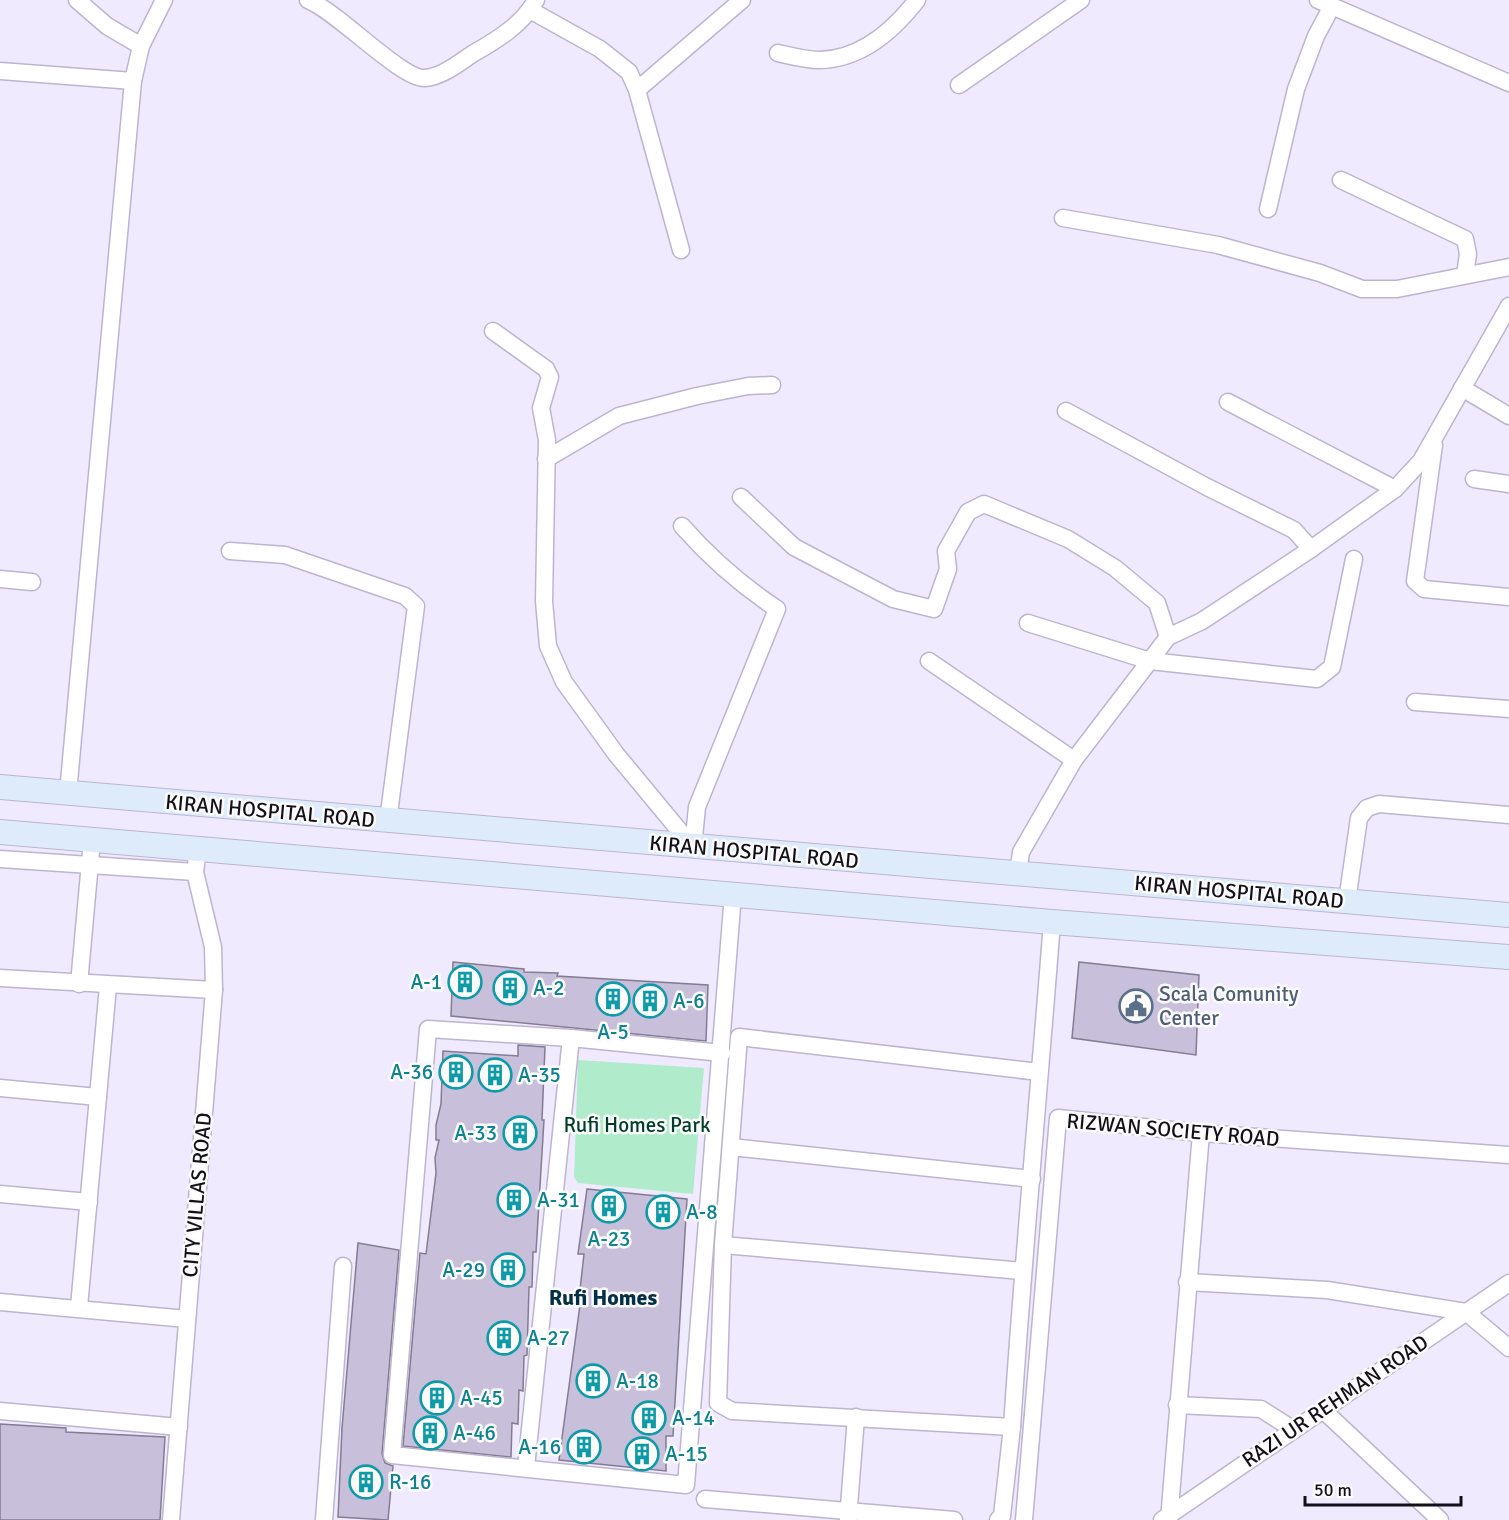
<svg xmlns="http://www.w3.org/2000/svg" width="1509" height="1520" viewBox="0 0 1509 1520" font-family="Signika,sans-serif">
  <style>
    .green { fill: #b0ebcb }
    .building { fill: #c8c0da; stroke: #837c93; stroke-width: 1.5 }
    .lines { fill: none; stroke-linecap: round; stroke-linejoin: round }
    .minor-casing { stroke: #bdb5cf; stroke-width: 19 }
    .secondary-casing { stroke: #bdb5cf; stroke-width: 26 }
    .minor { stroke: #fff; stroke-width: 16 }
    .secondary { stroke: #ddebfa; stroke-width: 24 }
    .labels { text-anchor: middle; stroke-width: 5; stroke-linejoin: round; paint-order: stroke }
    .street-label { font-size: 21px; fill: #131019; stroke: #fbfbfb }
    .culture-label { font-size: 21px; fill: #0d838f; stroke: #fbfbfb; text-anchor: start }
    .service-label { font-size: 21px; fill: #4e5e75; stroke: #fbfbfb; text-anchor: start }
    .park-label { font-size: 21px; fill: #003f27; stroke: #fbfbfb }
    .neighbourhood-label { font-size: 22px; font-weight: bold; fill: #043046; stroke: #fbfbfb }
  </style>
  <rect width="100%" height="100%" fill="#f0eaff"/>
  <polygon class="green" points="578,1060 704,1068 693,1194 578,1183 574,1177"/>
  <g class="building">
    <polygon points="453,962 524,969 524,972 558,973 557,976 708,985 706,1041 451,1016"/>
    <polygon points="1079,962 1199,975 1196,1055 1072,1038"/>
    <polygon points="518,1045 545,1047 542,1120 544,1120 536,1252 533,1252 532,1287 529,1287 527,1355 524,1356 523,1391 519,1390 518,1424 512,1423 511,1457 403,1446 420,1253 426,1254 436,1173 435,1158 439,1140 436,1140 436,1125 441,1104 443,1051 518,1056"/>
    <polygon points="587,1189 687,1199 673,1436 666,1436 666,1471 559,1460 582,1290 580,1290 584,1254 578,1254"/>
    <polygon points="358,1243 399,1250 382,1454 385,1463 393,1466 388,1520 338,1517 342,1428"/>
    <polygon points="0,1424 66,1428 66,1432 165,1437 160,1520 0,1520"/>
  </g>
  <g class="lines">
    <defs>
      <g id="minor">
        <polyline points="77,0 107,26 141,46"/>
        <path d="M 308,0 C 337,11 402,80 425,78 C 442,77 460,62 474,53 C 497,40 523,24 536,0"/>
        <polyline points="1318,0 1509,83"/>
        <polyline points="530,10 600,49 629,72 637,90 681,250"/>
        <path d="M 778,53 C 791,56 806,60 820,60 C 861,59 893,31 917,0"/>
        <polyline points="0,71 133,81"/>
        <polyline points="959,85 1081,0"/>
        <polyline points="637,90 742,0"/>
        <polyline points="1341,180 1465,239 1468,254 1465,275"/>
        <polyline points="1268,209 1296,89 1316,36 1332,6"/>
        <polyline points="1063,218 1218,245 1320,273 1362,289 1397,289 1509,267"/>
        <polyline points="493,331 546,369 550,377 541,408 547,440 544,601 548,646 564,682 616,754 693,847"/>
        <polyline points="1462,388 1509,416"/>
        <polyline points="1228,402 1395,489"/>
        <polyline points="1066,411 1207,487 1294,530 1311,549"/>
        <polyline points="1434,445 1415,581 1424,589 1509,597"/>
        <polyline points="546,459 619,416 697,396 748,386 772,385"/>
        <polyline points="1474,479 1509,484"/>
        <polyline points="741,497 794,547 893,599 934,609 948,569 946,551 968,512 984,504 1068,539 1115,568 1157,603 1168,637"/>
        <path d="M 682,526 C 711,559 741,585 777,609 L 697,807 L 693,847"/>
        <polyline points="230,551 285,555 405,596 416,606 388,821"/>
        <polyline points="0,579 32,582"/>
        <polyline points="1028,623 1150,661 1317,679 1332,667 1354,559"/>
        <polyline points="929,661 1074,760"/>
        <polyline points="1415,702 1509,709"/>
        <polyline points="68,793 133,81 141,46 164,0"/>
        <polyline points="0,859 195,872"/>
        <polyline points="1018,874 1021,852 1074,760 1168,637 1202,621 1311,549 1395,489 1421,461 1509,306"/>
        <polyline points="1347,901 1359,818 1367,808 1379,804 1509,815"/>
        <polyline points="0,978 214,990"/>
        <polyline points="79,984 92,840"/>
        <polyline points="722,1053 571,1038 428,1029 392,1455 686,1485 733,894"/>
        <path d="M 1039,1072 L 739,1037 L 723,1245 L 718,1403 L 732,1411 L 1012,1427 C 1023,1259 1039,1091 1052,922"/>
        <polyline points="0,1088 98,1097"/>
        <polyline points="731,1147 1032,1179"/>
        <polyline points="0,1194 89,1202"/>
        <polyline points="723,1245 1022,1271"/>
        <polyline points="1187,1282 1327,1290 1466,1312 1509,1348"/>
        <polyline points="0,1302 187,1319"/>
        <polyline points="79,1307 108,986"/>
        <polyline points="1177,1405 1261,1409 1294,1430"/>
        <polyline points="1323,1410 1440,1520"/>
        <polyline points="0,1411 179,1427"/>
        <polyline points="526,1467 571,1038"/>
        <polyline points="705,1499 954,1520"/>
        <polyline points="848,1519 856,1417"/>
        <polyline points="171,1520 214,990 213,947 195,872 198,849"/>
        <polyline points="324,1520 343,1266"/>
        <polyline points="998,1520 1002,1516 1012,1427"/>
        <polyline points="1024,1520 1058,1118 1201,1133 1509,1155"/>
        <polyline points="1162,1520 1509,1283"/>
        <polyline points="1169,1520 1201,1133"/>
      </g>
      <g id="secondary">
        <polyline points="0,787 1509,915"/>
        <polyline points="0,832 1052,922 1509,957"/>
      </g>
    </defs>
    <use href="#minor" class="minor-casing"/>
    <use href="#secondary" class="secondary-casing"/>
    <use href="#minor" class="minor"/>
    <use href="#secondary" class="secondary"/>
  </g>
  <defs>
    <symbol id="building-ring" viewBox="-11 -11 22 22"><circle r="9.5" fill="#fbfbfb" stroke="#0f9aa8" stroke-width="1.5"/><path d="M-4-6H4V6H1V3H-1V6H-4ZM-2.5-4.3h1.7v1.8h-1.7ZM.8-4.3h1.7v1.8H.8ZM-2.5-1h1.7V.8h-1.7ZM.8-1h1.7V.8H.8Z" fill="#0f9aa8"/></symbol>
    <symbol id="civic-ring" viewBox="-11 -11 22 22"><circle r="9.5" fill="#fbfbfb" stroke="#5c6f8a" stroke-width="1.5"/><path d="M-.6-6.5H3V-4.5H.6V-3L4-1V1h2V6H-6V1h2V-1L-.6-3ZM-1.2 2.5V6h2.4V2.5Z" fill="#5c6f8a"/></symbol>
  </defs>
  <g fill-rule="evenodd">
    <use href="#building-ring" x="446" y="963" width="38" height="38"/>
    <use href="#building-ring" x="491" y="969" width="38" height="38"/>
    <use href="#building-ring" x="594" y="980" width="38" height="38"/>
    <use href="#building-ring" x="631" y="982" width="38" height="38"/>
    <use href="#civic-ring" x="1117" y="987" width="38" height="38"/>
    <use href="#building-ring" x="437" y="1053" width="38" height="38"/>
    <use href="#building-ring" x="476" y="1056" width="38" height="38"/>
    <use href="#building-ring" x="501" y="1114" width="38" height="38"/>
    <use href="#building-ring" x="495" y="1181" width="38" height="38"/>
    <use href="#building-ring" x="590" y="1187" width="38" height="38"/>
    <use href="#building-ring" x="644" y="1193" width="38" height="38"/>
    <use href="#building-ring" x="489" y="1251" width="38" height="38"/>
    <use href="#building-ring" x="485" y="1319" width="38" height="38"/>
    <use href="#building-ring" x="574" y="1362" width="38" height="38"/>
    <use href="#building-ring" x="418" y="1379" width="38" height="38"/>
    <use href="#building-ring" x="630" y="1399" width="38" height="38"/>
    <use href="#building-ring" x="411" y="1414" width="38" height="38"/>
    <use href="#building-ring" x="565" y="1428" width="38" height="38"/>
    <use href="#building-ring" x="623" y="1435" width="38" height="38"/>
    <use href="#building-ring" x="347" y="1463" width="38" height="38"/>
  </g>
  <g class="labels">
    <g class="street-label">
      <text transform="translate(270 811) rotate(5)" y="7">KIRAN HOSPITAL ROAD</text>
      <text transform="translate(754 852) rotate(5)" y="7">KIRAN HOSPITAL ROAD</text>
      <text transform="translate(1239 892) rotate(5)" y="7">KIRAN HOSPITAL ROAD</text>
      <text transform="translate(1173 1130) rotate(5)" y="7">RIZWAN SOCIETY ROAD</text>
      <text transform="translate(197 1195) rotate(-85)" y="7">CITY VILLAS ROAD</text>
      <text transform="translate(1335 1401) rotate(-34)" y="7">RAZI UR REHMAN ROAD</text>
    </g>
    <g class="culture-label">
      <text x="442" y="989" text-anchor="end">A-1</text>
      <text x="533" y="995">A-2</text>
      <text x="673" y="1008">A-6</text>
      <text x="613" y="1039" text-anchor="middle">A-5</text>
      <text x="433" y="1079" text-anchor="end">A-36</text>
      <text x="518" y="1082">A-35</text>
      <text x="497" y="1140" text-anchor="end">A-33</text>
      <text x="537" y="1207">A-31</text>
      <text x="686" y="1219">A-8</text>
      <text x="609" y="1246" text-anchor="middle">A-23</text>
      <text x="485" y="1277" text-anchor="end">A-29</text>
      <text x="527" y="1345">A-27</text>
      <text x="616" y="1388">A-18</text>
      <text x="460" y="1405">A-45</text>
      <text x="672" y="1425">A-14</text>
      <text x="453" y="1440">A-46</text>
      <text x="561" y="1454" text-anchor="end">A-16</text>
      <text x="665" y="1461">A-15</text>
      <text x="389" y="1489">R-16</text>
    </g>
    <g class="service-label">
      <text x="1159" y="1001">Scala Comunity<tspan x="1159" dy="24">Center</tspan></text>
    </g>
    <g class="park-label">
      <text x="637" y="1132">Rufi Homes Park</text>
    </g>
    <g class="neighbourhood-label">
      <text x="603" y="1305">Rufi Homes</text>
    </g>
  </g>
  <path d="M1305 1496v9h156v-9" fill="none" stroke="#131019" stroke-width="3"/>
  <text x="1314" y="1496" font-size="18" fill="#131019" stroke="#fbfbfb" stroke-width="4.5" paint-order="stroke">50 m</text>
</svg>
